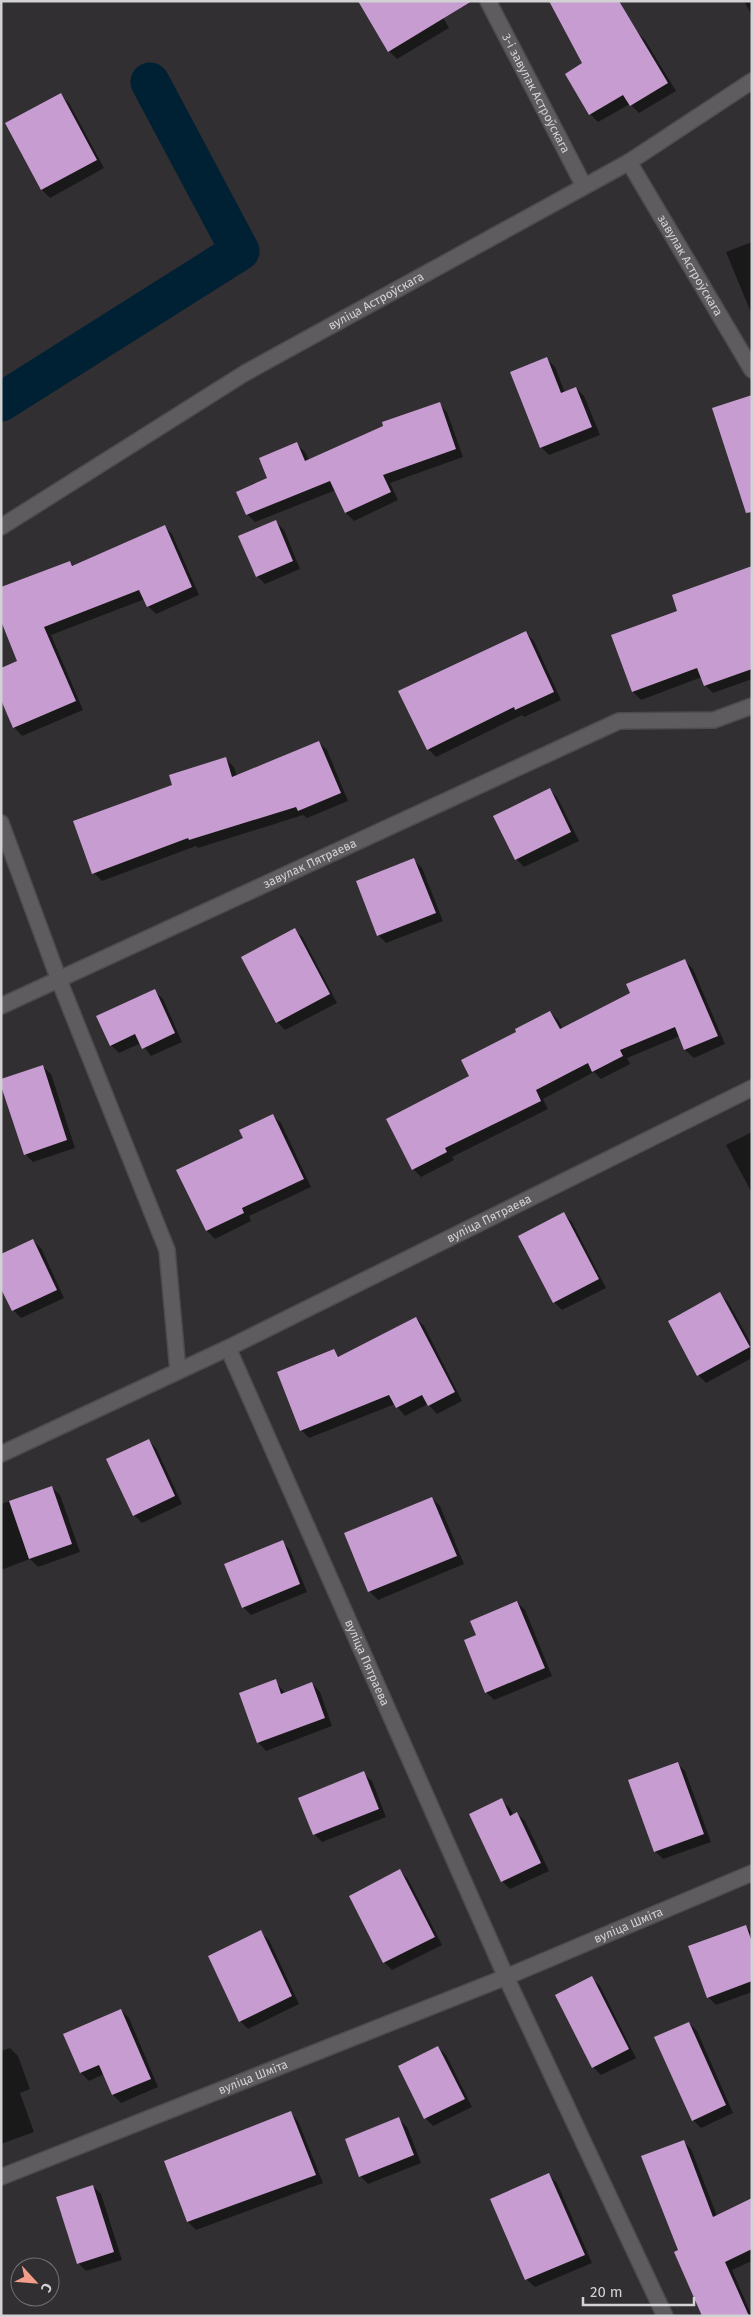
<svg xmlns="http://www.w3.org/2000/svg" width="753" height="2317" viewBox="0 0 753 2317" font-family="'Fira Sans',sans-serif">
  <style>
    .shadow { fill: #0007 }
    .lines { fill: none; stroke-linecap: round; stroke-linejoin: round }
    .canal { stroke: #002133; stroke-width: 39 }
    .building { fill: #c79cd0 }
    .minor-casing { stroke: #4d4b4e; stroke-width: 18 }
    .minor { stroke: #5f5c60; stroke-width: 15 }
    .labels { text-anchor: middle; stroke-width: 5; stroke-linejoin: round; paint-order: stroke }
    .street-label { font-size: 12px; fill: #d2d1d3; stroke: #312f32 }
  </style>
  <rect width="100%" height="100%" fill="#312f32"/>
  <g class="shadow">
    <polygon points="434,1 449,28 397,59 389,51"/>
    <polygon points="744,1 752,1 752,16"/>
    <polygon points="637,32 645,40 676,91 639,113 630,104 598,122 590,114 566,74"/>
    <polygon points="61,95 69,103 104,168 50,198 42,190 7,124"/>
    <polygon points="752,242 752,315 726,252"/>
    <polygon points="547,359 555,367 565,393 576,388 584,396 600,435 549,455 541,447"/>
    <polygon points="439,404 447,412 463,457 390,483 398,500 354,521 346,513 336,490 255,522 247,514 269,479 297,444 305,452 309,460"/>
    <polygon points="276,522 284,530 300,569 265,584 257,576"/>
    <polygon points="164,526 172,534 199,595 156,614 148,606 145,599 51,635 83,710 22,736 14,727 19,662 70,562 74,566"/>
    <polygon points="752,567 752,679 713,693 705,685 702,677 641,700 633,692 613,636 679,611"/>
    <polygon points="526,633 534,641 561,700 524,717 522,715 436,757 428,749"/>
    <polygon points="319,742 327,750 348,801 307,818 303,815 198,848 196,846 102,881 94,873 173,786 226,759 234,767 237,777"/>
    <polygon points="549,789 557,797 579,841 524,867 516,859"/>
    <polygon points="414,860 422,868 443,921 386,943 378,935"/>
    <polygon points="295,930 303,938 337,1003 285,1030 277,1022 243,957"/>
    <polygon points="685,961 693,969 725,1044 694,1058 685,1050 680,1036 627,1058 630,1064 601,1079 594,1072 543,1099 548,1109 452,1157 454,1160 421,1177 413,1169 471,1076 518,1032 550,1012 558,1020 563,1029 632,994"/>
    <polygon points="155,991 163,999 182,1042 151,1056 141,1043 119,1053 111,1045"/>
    <polygon points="42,1066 51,1074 75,1148 33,1162 25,1154"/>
    <polygon points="272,1115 281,1123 311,1187 249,1216 251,1221 215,1239 207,1231 244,1139"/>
    <polygon points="752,1132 752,1193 726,1145"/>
    <polygon points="564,1214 572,1222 606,1288 562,1310 554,1302"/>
    <polygon points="33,1240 41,1248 64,1298 21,1318 13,1310"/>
    <polygon points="720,1294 728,1302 752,1345 752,1358 706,1383 698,1375"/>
    <polygon points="416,1318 424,1326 462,1401 437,1414 428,1404 405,1416 395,1404 309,1438 301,1430 334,1351 340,1357"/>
    <polygon points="148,1440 156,1448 182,1504 142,1523 134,1515"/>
    <polygon points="52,1487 60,1495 80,1552 38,1567 30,1559 1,1570 1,1504"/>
    <polygon points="432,1498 440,1506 464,1564 378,1600 369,1591 346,1534"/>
    <polygon points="282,1542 290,1550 307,1592 251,1615 243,1607"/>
    <polygon points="517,1602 525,1610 552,1676 494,1700 486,1692 477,1636"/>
    <polygon points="275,1681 285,1693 312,1683 320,1692 332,1726 266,1751 258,1742"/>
    <polygon points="677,1763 685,1771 711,1842 663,1859 655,1851"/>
    <polygon points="363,1773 372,1781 386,1817 322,1842 314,1834"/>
    <polygon points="501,1800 510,1808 513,1815 517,1813 525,1821 549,1871 510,1889 502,1881"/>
    <polygon points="400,1871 408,1879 442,1945 392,1970 384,1962 350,1896"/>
    <polygon points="745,1926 752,1933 752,1992 716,2005 708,1997"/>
    <polygon points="261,1932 269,1940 299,2004 248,2029 240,2021"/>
    <polygon points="592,1978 600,1986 636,2058 601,2075 593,2067"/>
    <polygon points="121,2010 129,2018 158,2087 121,2103 113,2095 104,2074 89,2081 81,2073 65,2035"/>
    <polygon points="689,2023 697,2031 733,2113 701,2128 693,2120"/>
    <polygon points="438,2047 446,2055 472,2107 433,2126 425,2118"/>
    <polygon points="10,2048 18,2056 30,2089 20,2093 34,2132 1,2144 1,2051"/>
    <polygon points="290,2112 298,2121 323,2183 196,2230 188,2222 166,2162"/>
    <polygon points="399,2119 407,2127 421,2163 368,2184 360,2176"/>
    <polygon points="683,2141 691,2149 717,2216 752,2200 752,2261 732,2270 752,2316 709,2316 680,2251"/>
    <polygon points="549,2175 557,2183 592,2263 535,2287 526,2279 492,2200"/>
    <polygon points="93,2186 101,2194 122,2260 86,2271 78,2263"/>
  </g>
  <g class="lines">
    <polyline class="canal" points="1,402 240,251 150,82"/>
  </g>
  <g class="building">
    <polygon points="358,1 472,1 388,52"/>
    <polygon points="549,1 619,1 668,83 630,106 623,95 589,115 565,74 582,63"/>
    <polygon points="61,93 97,160 41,190 5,123"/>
    <polygon points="547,357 561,393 576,387 592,427 540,448 510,372"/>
    <polygon points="752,395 752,512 746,513 712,408"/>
    <polygon points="440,402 456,449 383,475 391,492 345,513 330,481 246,515 236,492 267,478 259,458 297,442 305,461 383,426 382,422"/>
    <polygon points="276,520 293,561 256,577 238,536"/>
    <polygon points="165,525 192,587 147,607 139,590 44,627 76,701 13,728 1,700 1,668 17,661 1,621 1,587 70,561 72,566"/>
    <polygon points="752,566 752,669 704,686 697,668 632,692 611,635 677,611 672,595"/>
    <polygon points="526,631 554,692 515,710 514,707 427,750 398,691"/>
    <polygon points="319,741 341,793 298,811 296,807 189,840 188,838 92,874 73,821 172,785 169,775 226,757 232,777"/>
    <polygon points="550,788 571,832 515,860 493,816"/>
    <polygon points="414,858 436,913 377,936 356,881"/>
    <polygon points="295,928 330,994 276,1023 241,957"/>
    <polygon points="685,959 718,1036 684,1050 675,1027 620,1050 623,1056 592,1072 588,1063 536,1090 541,1101 445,1148 447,1152 412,1170 386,1119 469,1076 461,1060 516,1032 515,1029 550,1011 560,1029 630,993 626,984"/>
    <polygon points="155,989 175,1033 142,1049 135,1034 110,1046 96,1016"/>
    <polygon points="43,1065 67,1140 24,1155 1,1086 1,1079"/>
    <polygon points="273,1114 304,1179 242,1208 244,1213 206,1231 176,1170 243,1138 239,1130"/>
    <polygon points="564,1212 599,1279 553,1303 518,1236"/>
    <polygon points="33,1239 57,1290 12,1311 1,1289 1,1254"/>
    <polygon points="720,1292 750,1347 697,1376 668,1321"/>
    <polygon points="416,1317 455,1392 428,1406 422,1395 396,1408 389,1395 300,1431 277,1372 334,1349 338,1357"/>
    <polygon points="149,1439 175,1496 133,1516 106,1459"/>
    <polygon points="52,1486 72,1544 29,1559 9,1501"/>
    <polygon points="432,1497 457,1556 368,1592 344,1533"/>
    <polygon points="283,1540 300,1584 242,1608 224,1564"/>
    <polygon points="517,1601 545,1668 485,1693 464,1640 476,1635 470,1621"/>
    <polygon points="276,1679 281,1694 312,1682 325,1718 257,1743 239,1693"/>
    <polygon points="678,1762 704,1834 654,1852 628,1780"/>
    <polygon points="364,1771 379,1809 313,1835 298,1798"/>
    <polygon points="502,1798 510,1816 517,1812 541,1863 501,1882 469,1814"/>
    <polygon points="400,1869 435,1937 383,1963 349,1896"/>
    <polygon points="746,1925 752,1942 752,1981 707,1998 688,1946"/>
    <polygon points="261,1930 292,1996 239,2022 208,1956"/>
    <polygon points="592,1976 629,2049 592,2068 555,1995"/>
    <polygon points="121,2009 151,2079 112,2095 99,2065 80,2073 63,2034"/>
    <polygon points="689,2022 726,2105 692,2121 654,2037"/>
    <polygon points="438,2046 465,2099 424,2119 398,2066"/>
    <polygon points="291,2111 316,2175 187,2222 164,2161"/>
    <polygon points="399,2117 414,2155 359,2177 345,2139"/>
    <polygon points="684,2140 713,2217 752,2198 752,2249 725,2262 749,2316 702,2316 674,2252 678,2250 641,2156"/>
    <polygon points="549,2173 585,2255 525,2280 490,2199"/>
    <polygon points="93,2185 114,2252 77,2264 56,2197"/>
  </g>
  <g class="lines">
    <defs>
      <g id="minor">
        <path id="s1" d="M 488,1 L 584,186"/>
        <path id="s2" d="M 629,162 L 752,370"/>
        <path id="s3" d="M 1,527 L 245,373 L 629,162 L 752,81"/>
        <polyline points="1,823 59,980 167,1250 178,1371"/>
        <path id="s4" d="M 1,1006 L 619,721 L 714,720 L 752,706"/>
        <path id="s5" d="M 228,1348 L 506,1977 L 665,2316"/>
        <path id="s6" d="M 1,1454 L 228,1348 L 752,1088"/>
        <path id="s7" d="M 1,2177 L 506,1977 L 752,1873"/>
      </g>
    </defs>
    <use href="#minor" class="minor-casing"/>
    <use href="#minor" class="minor"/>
  </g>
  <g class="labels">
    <g class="street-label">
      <text dy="4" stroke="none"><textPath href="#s1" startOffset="104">3-і завулак Астроўскага</textPath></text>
      <text dy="4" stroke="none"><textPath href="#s2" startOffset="120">завулак Астроўскага</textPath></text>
      <text dy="4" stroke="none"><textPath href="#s3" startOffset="438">вуліца Астроўскага</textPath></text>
      <text dy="4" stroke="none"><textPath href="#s4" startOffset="340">завулак Пятраева</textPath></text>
      <text dy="4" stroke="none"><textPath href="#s6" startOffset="542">вуліца Пятраева</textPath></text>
      <text dy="4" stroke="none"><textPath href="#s5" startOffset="344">вуліца Пятраева</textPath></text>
      <text dy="4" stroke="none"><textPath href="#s7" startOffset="676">вуліца Шміта</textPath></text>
      <text dy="4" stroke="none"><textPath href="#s7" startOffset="271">вуліца Шміта</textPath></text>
    </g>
  </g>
  <rect width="753" height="2317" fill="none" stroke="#d2d1d3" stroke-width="5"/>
  <g transform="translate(35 2282) rotate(116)"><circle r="24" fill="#312f32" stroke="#717072"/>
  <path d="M0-4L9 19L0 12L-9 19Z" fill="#f49e8a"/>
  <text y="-8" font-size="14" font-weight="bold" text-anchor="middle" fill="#d2d1d3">С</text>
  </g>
  <path d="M583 2297v8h111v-8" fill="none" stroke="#d2d1d3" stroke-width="2.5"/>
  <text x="590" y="2297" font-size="15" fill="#d2d1d3" stroke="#312f32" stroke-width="4" paint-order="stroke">20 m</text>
</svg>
